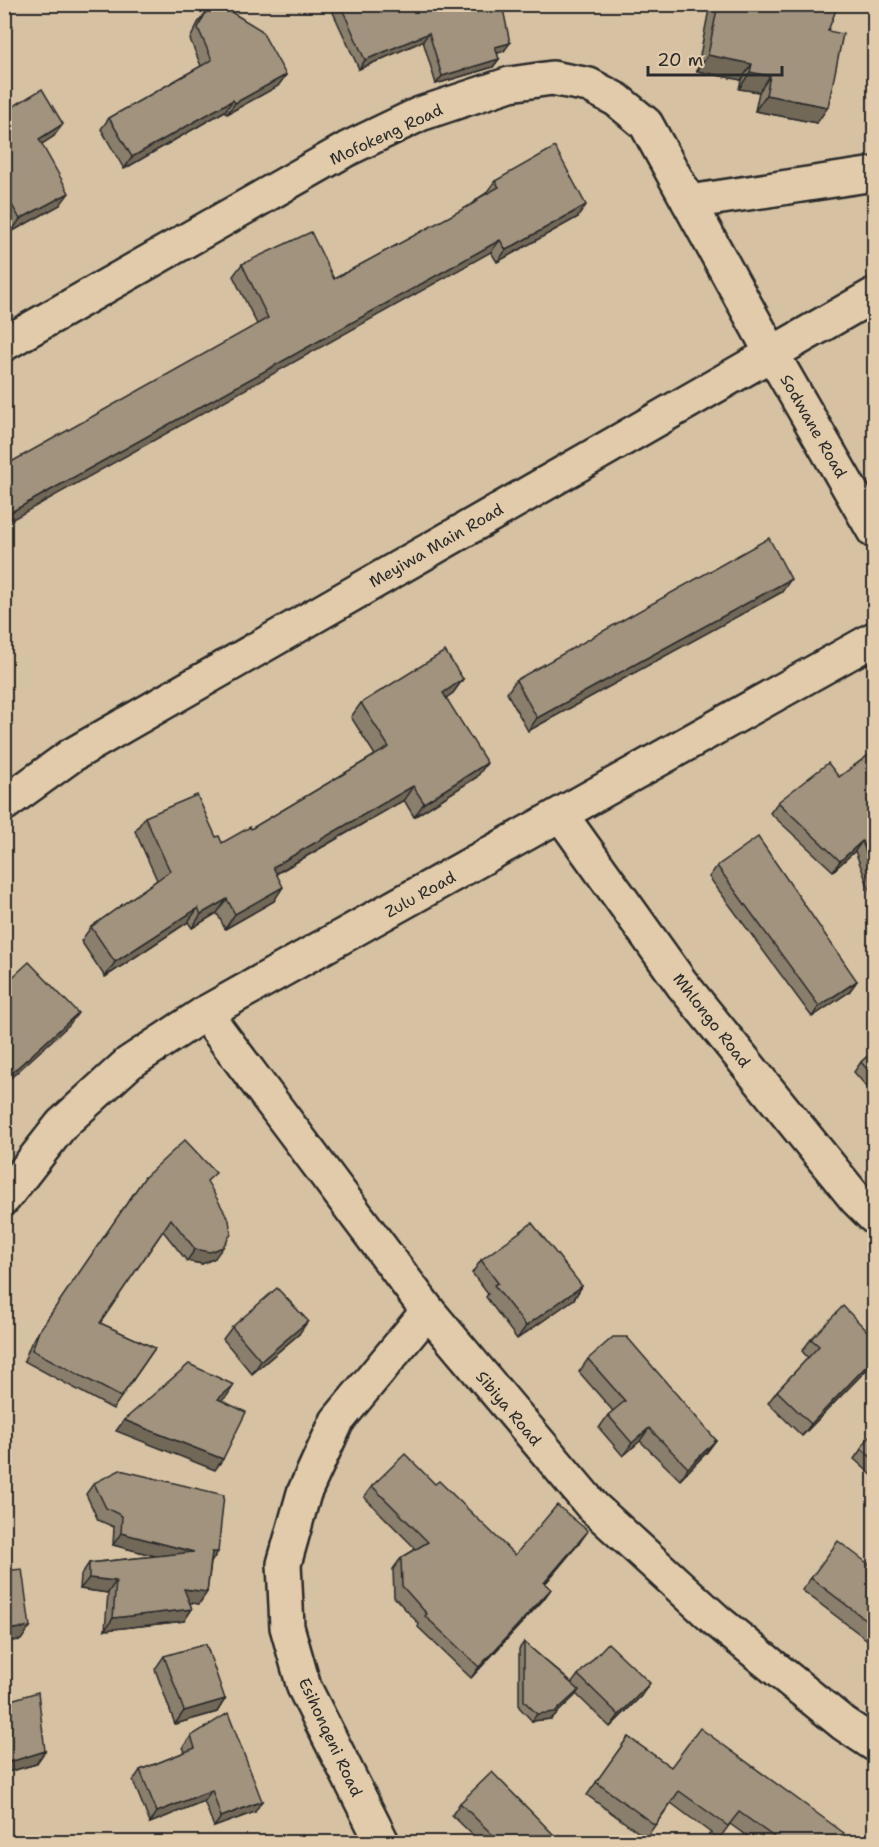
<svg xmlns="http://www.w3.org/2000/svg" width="879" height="1847" viewBox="0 0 879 1847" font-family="'Shantell Sans',sans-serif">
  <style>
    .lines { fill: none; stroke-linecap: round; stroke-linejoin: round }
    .street-casing { stroke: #2b2b2b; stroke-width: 38 }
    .secondary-casing { stroke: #2b2b2b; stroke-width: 38 }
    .street { stroke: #e1cbaa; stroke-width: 33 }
    .secondary { stroke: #e1cbaa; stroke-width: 33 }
    .wall { fill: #8a7e6c; stroke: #2b2b2b; stroke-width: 1.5 }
    .shaded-wall { fill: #716758; stroke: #2b2b2b; stroke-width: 1.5 }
    .building { fill: #a1937e; stroke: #2b2b2b; stroke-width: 1.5 }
    .labels { text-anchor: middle; stroke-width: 4.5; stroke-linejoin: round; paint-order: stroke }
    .street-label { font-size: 16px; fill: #2b2b2b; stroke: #e1cbaa }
  </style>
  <rect width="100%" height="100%" fill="#d6c1a2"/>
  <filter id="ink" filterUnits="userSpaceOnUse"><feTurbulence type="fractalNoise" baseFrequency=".0167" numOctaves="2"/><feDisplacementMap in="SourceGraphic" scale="12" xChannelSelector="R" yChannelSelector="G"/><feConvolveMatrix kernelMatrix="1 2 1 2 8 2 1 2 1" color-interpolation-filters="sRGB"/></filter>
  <g filter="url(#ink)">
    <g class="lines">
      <defs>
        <g id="street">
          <polyline points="689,202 874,174"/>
          <polyline points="4,344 347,149 420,114 510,84 552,78 589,85 617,100 646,124 771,352 874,531"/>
          <polyline points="561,815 682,984 856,1199 874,1217"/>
          <polyline points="205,1013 428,1311 593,1507 716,1620 844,1724 874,1744"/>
          <polyline points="4,1198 62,1124 129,1063 205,1013 874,639"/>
          <polyline points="382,1842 304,1687 287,1627 284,1564 304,1493 337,1421 428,1311"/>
        </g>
        <polyline id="secondary" points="4,804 72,755 874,295"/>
      </defs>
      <use href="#street" class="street-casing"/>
      <use href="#secondary" class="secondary-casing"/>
      <use href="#street" class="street"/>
      <use href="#secondary" class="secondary"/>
    </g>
    <g class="wall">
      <polygon points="334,4 502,4 504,51 497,53 499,59 493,67 436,84 423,41 359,69 331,8"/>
      <polygon points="710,4 824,4 828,31 817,123 755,111 759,92 739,89 741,80 697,71"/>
      <polygon points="206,12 286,75 278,86 227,114 225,111 124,169 101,129 109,118 201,66 190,39 198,23"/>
      <polygon points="4,112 54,136 42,144 60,205 11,232 4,220"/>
      <polygon points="495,181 578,217 497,262 491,252 257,324 233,276 242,264 334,279 473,204 477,199 486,193"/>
      <polygon points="782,592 528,731 507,693 516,680"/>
      <polygon points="463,679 453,693 446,698 477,777 414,817 404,800 276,874 274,901 225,929 217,913 192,928 188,922 105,977 81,941 91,927 157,880 135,831 145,817 216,837 222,843 251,829 375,755 351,717 361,703"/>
      <polygon points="874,751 874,898 871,894 855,851 833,871 770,813 778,802 839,777"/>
      <polygon points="717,866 857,981 849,992 812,1017 709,877"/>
      <polygon points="874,1050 874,1095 854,1072 861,1062"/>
      <polygon points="145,1177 208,1184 215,1258 202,1264 187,1261 163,1231 100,1323 155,1348 113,1409 24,1361 31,1343"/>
      <polygon points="481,1260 582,1286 574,1299 517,1339 486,1297 488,1294 472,1273"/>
      <polygon points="232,1327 299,1334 252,1374 223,1339"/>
      <polygon points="874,1338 874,1362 802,1436 768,1403 777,1391 808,1358 802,1351 811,1339"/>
      <polygon points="588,1359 716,1440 707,1452 680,1480 640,1441 623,1456 599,1428 608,1415 613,1411 579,1372"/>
      <polygon points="874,1431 874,1477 854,1459"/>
      <polygon points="94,1483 211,1563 207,1592 199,1604 189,1602 192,1609 184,1621 105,1630 108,1593 80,1589 81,1575 89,1563 156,1556 113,1545 114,1527 98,1520 86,1494"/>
      <polygon points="435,1484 515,1555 580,1542 545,1584 551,1589 543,1600 471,1678 418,1627 419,1624 394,1597 393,1569 401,1558 416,1549 364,1497 372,1486"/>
      <polygon points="874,1568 874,1645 802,1590 811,1578"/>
      <polygon points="524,1642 572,1683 578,1675 641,1696 610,1727 576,1694 551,1719 532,1721 519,1707 519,1649"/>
      <polygon points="164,1656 225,1699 217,1712 175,1724 155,1669"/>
      <polygon points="4,1702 45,1751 36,1764 4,1773"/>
      <polygon points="191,1736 255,1812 214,1827 204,1801 150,1823 133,1781 140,1770 185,1752 183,1747"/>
      <polygon points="628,1737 671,1767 837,1842 755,1842 730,1824 719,1839 671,1803 646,1838 587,1795"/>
      <polygon points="460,1803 557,1838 567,1842 480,1842 452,1815"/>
    </g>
    <g class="shaded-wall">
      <polygon points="429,33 423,41 359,69 365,60"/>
      <polygon points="510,43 504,51 489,56 495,47"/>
      <polygon points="708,55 752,64 741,80 697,71"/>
      <polygon points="499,59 493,67 436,84 442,76"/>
      <polygon points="750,72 770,76 759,92 739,89"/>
      <polygon points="286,75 278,86 227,114 235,103"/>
      <polygon points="766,95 828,107 817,123 755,111"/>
      <polygon points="233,100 225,111 124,169 132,157"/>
      <polygon points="63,124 54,136 30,152 39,139"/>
      <polygon points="69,193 60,205 11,232 20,219"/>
      <polygon points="586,205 578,217 497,262 506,250"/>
      <polygon points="500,240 491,252 4,524 4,516"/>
      <polygon points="791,579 782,592 528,731 537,718"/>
      <polygon points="463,679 453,693 433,707 443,693"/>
      <polygon points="487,763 477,777 414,817 424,803"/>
      <polygon points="413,786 404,800 263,881 273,867"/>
      <polygon points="862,841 855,851 833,871 840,861"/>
      <polygon points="283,887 274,901 225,929 235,914"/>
      <polygon points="227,899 217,913 192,928 201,914"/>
      <polygon points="198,908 188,922 105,977 115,962"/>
      <polygon points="857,981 849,992 812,1017 819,1006"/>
      <polygon points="78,1013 69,1025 4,1084 4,1081 6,1078"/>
      <polygon points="223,1247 215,1258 202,1264 187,1261 195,1249"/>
      <polygon points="582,1286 574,1299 517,1339 526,1326"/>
      <polygon points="308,1321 299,1334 252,1374 261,1361"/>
      <polygon points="874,1358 874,1362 802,1436 811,1424"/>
      <polygon points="234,1385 227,1396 211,1410 218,1399"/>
      <polygon points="124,1420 223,1459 215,1470 116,1431"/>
      <polygon points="649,1428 640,1441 623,1456 632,1443"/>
      <polygon points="716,1440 707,1452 680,1480 688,1468"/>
      <polygon points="588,1531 580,1542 536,1594 544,1583"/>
      <polygon points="121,1533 194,1552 186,1564 113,1545"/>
      <polygon points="212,1552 218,1552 210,1564"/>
      <polygon points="89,1578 116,1581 108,1593 80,1589"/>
      <polygon points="184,1589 207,1592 199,1604 176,1601"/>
      <polygon points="551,1589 543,1600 471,1678 479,1667"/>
      <polygon points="192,1609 184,1621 105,1630 113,1618"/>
      <polygon points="30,1627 21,1640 4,1642 4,1630"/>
      <polygon points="650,1683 641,1696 610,1727 619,1715"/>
      <polygon points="579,1690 575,1696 551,1719 532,1721 537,1714"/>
      <polygon points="225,1699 217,1712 175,1724 184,1711"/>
      <polygon points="45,1751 36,1764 4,1773 4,1769 10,1762"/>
      <polygon points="212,1790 204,1801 150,1823 157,1812"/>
      <polygon points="262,1801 255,1812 214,1827 221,1817"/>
    </g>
    <g class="building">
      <polygon points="340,4 502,4 510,43 495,47 499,59 442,76 429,33 365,60"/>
      <polygon points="718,4 824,4 837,7 828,31 843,34 828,107 766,95 770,76 750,72 752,64 708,55"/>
      <polygon points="223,7 261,30 286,75 235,103 233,100 132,157 109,118 212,60 198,28 206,12"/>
      <polygon points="42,89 63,124 39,139 69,193 20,219 4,191 4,112"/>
      <polygon points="555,147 586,205 506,250 500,240 4,516 4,466 268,318 242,264 311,232 334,279 478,201 477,199 499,187 495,181"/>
      <polygon points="769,538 791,579 537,718 516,680"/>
      <polygon points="445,651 463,679 443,693 487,763 424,803 413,786 273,867 283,887 235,914 227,899 201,914 198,908 115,962 91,927 170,871 145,817 197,795 216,837 219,836 222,843 250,827 251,829 389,747 361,703"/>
      <polygon points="874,751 874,875 862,841 840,861 778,802 828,763 839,777"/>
      <polygon points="758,837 857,981 819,1006 717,866"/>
      <polygon points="29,962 78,1013 6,1078 4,1076 4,985"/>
      <polygon points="874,1050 874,1077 861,1062"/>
      <polygon points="185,1140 216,1173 207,1181 229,1220 231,1234 223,1247 210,1252 195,1249 171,1219 100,1323 155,1348 121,1397 32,1350 39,1331 145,1177"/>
      <polygon points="532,1223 582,1286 526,1326 494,1285 498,1283 481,1260"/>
      <polygon points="277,1288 308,1321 261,1361 232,1327"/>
      <polygon points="843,1306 874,1338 874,1358 811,1424 777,1391 819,1346 811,1339"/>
      <polygon points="613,1337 627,1337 716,1440 688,1468 649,1428 632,1443 608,1415 625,1401 588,1359"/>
      <polygon points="189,1364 234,1385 218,1399 246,1412 223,1459 124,1420"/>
      <polygon points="874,1431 874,1460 861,1448"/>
      <polygon points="405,1454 435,1484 439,1481 515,1555 557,1505 588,1531 544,1583 551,1589 479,1667 425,1616 427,1614 402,1586 401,1558 428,1542 372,1486"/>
      <polygon points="120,1470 224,1495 218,1552 212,1552 207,1592 184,1589 192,1609 113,1618 116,1581 89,1578 89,1563 194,1552 121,1533 122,1516 106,1508 94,1483"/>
      <polygon points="838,1541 874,1568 874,1626 811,1578"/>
      <polygon points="22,1569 30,1627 4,1630 4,1571"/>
      <polygon points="524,1642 579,1690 555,1712 537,1714 524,1701"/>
      <polygon points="608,1643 650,1683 619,1715 578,1675"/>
      <polygon points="206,1644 225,1699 184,1711 164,1656"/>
      <polygon points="38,1692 45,1751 10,1762 4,1745 4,1702"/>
      <polygon points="228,1713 262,1801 221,1817 212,1790 157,1812 140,1770 195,1748 191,1736"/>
      <polygon points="700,1728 844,1833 836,1842 781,1842 739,1812 728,1826 679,1791 655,1825 596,1782 628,1737 671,1767"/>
      <polygon points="492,1772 557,1838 559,1835 567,1842 500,1842 460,1803"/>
    </g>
  </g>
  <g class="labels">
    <g class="street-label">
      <text transform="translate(386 134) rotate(-25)" y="6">Mofokeng Road</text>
      <text transform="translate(814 426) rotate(60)" y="6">Sodwane Road</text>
      <text transform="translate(436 545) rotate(-30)" y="6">Meyiwa Main Road</text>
      <text transform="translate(420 894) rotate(-29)" y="6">Zulu Road</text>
      <text transform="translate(712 1020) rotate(52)" y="6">Mhlongo Road</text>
      <text transform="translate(509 1408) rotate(50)" y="6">Sibiya Road</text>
      <text transform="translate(331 1737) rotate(65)" y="6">Esihonqeni Road</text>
    </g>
  </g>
  <rect width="879" height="1847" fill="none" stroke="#e1cbaa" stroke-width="24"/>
  <rect x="12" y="12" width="855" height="1823" fill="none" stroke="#2b2b2b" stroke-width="2" filter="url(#ink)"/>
  <path d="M648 66v9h134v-9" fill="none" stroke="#2b2b2b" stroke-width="3"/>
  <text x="657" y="66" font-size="18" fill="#2b2b2b" stroke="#e1cbaa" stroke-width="4.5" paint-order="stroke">20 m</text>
</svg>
